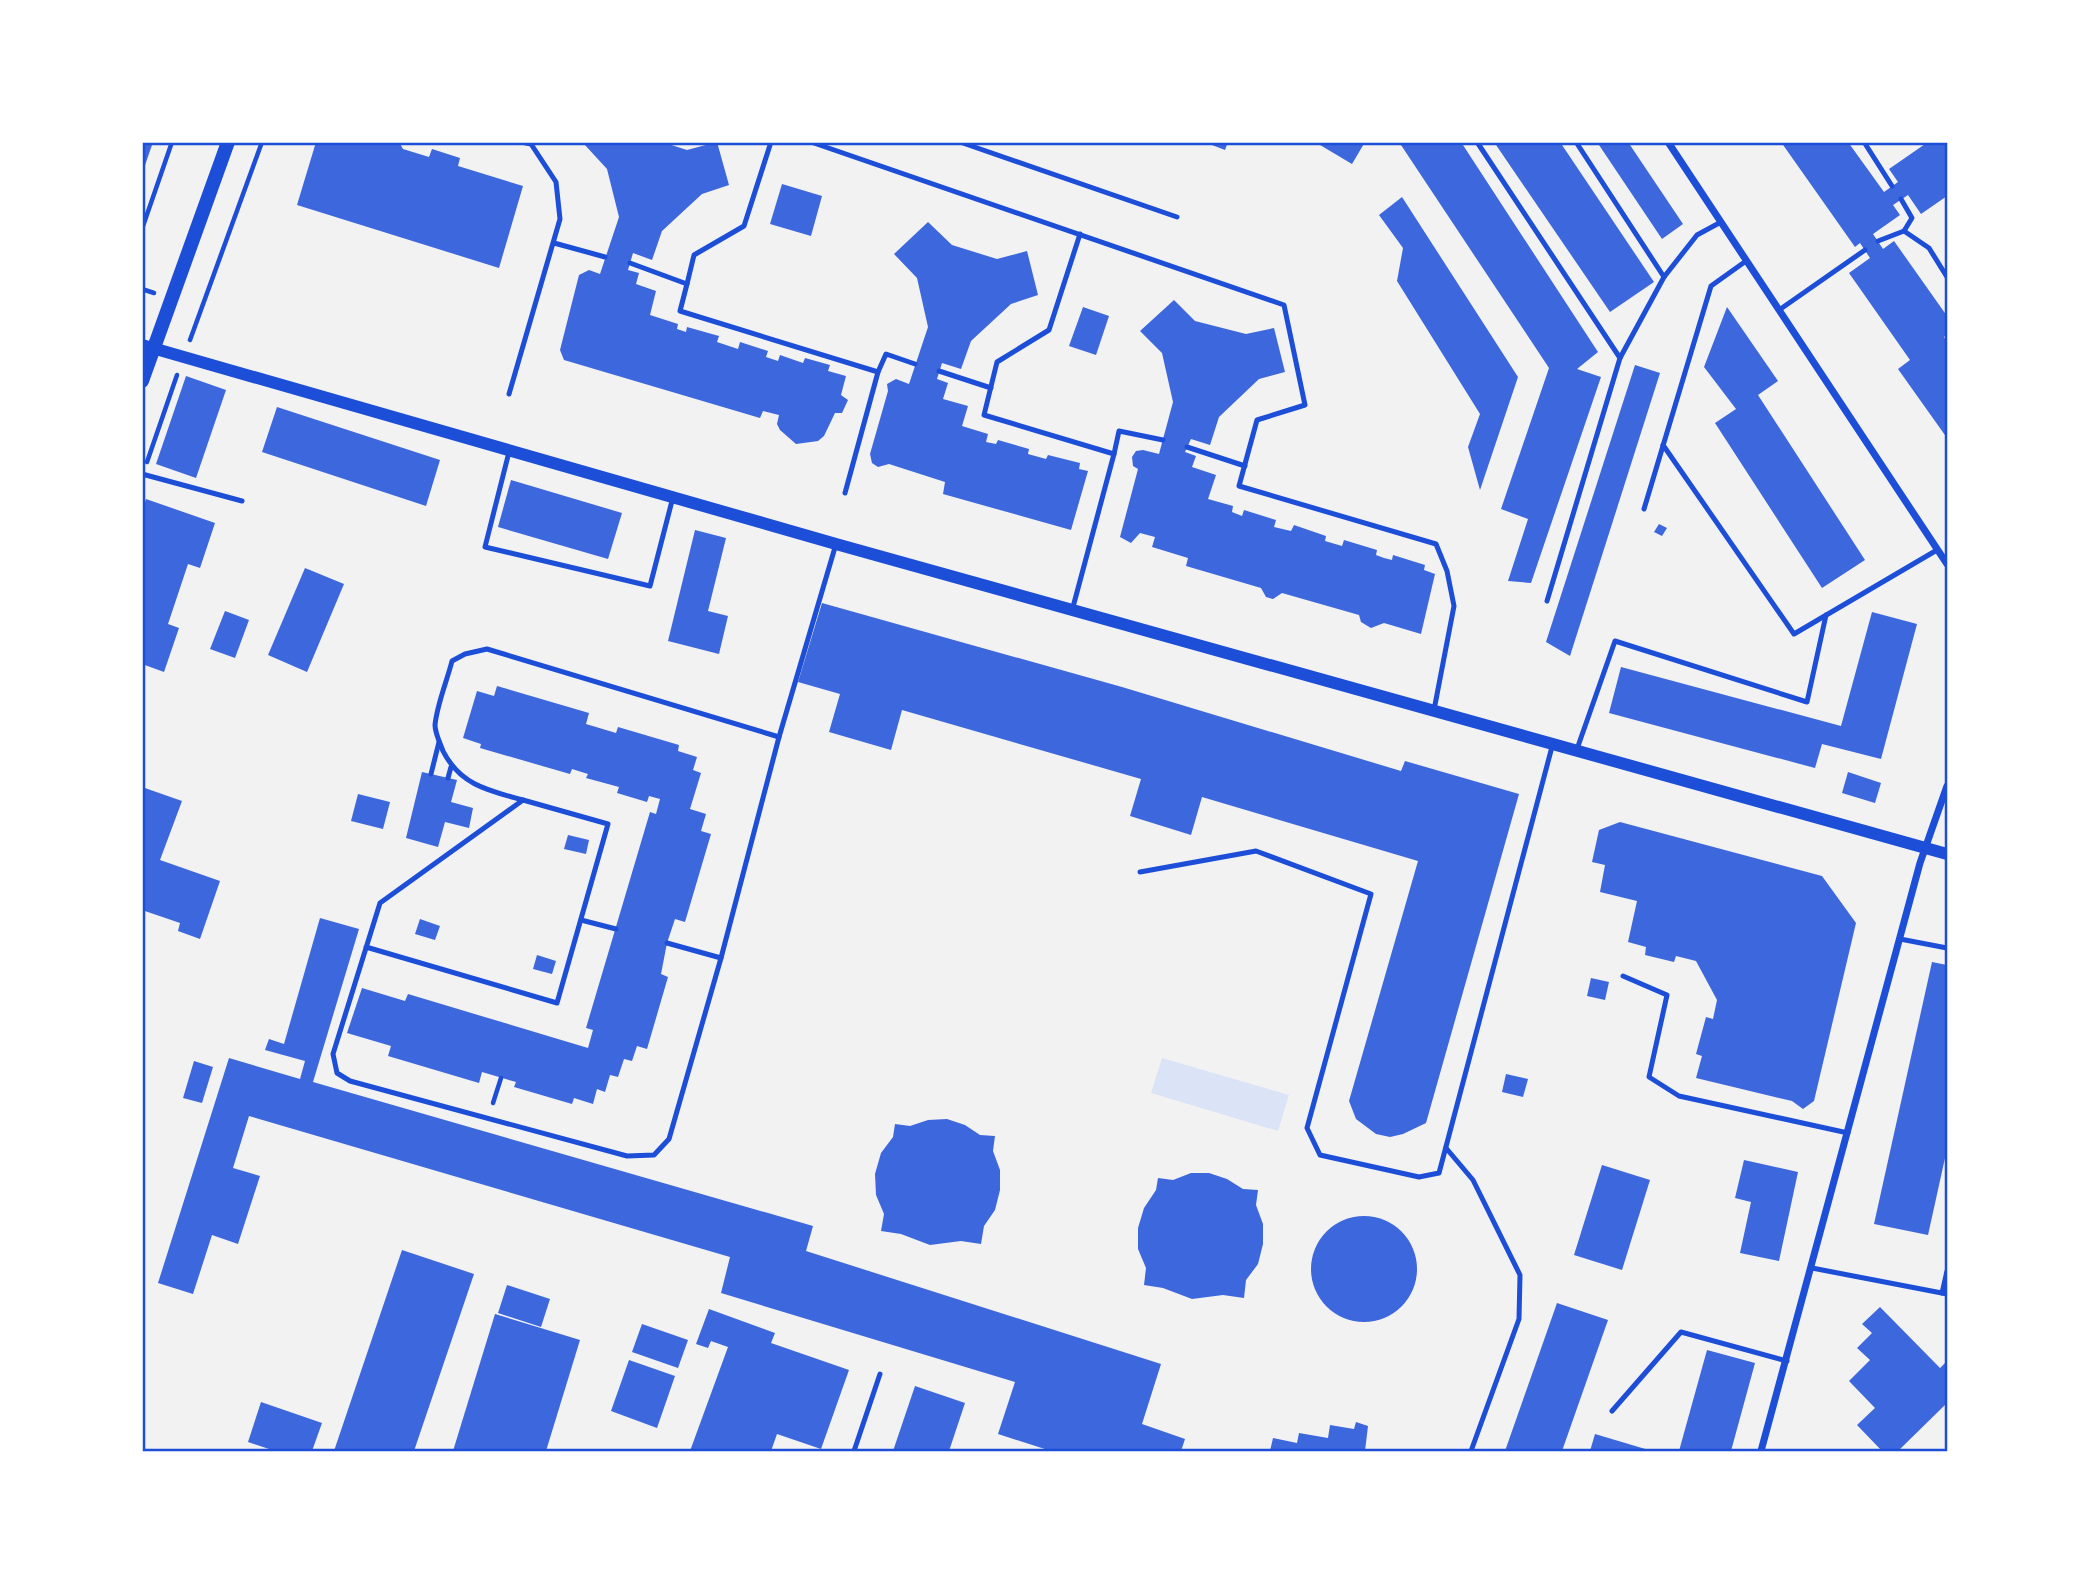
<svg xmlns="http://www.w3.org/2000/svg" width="2089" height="1593" viewBox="0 0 2089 1593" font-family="'DM Sans',sans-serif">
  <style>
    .green { fill: #dbe4f7 }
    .building { fill: #3d67dc }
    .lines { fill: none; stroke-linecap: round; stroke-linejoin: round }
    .path { stroke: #1d4ed8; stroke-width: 4.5 }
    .service { stroke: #1d4ed8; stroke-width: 5 }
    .minor { stroke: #1d4ed8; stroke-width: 7 }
    .tertiary { stroke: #1d4ed8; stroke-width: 12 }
    .secondary { stroke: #1d4ed8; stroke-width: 14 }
    .neatline { fill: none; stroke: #1d4ed8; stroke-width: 2.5 }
  </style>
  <rect width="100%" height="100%" fill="#f2f2f2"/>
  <polygon class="green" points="1162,1058 1289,1095 1278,1131 1151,1093"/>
  <g class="building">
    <polygon points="142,142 153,142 142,174"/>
    <polygon points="316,142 399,142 403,149 429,157 432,149 460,158 458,166 523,186 499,268 297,205"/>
    <polygon points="587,142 662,142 687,150 717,142 729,185 702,194 662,231 652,260 633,253 628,270 639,273 636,284 656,291 650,315 678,324 677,329 686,332 687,327 719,336 717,342 738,349 740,342 768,351 766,357 778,361 780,355 803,363 805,358 830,365 828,371 846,376 841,395 848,400 842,413 835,413 824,436 818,441 796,444 780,430 777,424 779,415 763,411 760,418 564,360 560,350 579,275 589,270 600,274 619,217 607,169 584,144"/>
    <polygon points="1204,142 1228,142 1225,150"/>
    <polygon points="1315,142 1365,142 1352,164"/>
    <polygon points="1399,142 1461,142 1598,352 1577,369 1601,377 1531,583 1508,581 1528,519 1501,509 1549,368"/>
    <polygon points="1494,142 1560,142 1654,282 1610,312"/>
    <polygon points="1597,142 1628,142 1683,224 1662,239"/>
    <polygon points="1781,142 1848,142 1884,192 1898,182 1889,169 1928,142 1947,142 1947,196 1921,214 1908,195 1893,205 1900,215 1873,234 1883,249 1894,241 1947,316 1947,334 1944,337 1947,342 1947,438 1898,369 1910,360 1849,273 1870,258 1860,243 1855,247"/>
    <polygon points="782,184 822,196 811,236 770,224"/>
    <polygon points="1402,197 1518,377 1480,490 1468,447 1480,414 1397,281 1403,248 1379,215"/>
    <polygon points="928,222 952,245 997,259 1027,251 1038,295 1011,304 971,341 961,369 942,363 937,379 948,383 943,399 968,406 962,426 988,434 986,442 996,444 998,440 1029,449 1028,454 1046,459 1048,455 1080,463 1079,469 1088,471 1071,530 943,494 945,482 889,464 878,467 872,463 870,454 888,391 887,384 896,379 909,384 928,327 917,278 894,254"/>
    <polygon points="1174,300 1195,321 1246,334 1274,328 1285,372 1259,379 1219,417 1210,445 1191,439 1185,452 1196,456 1192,467 1216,475 1208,499 1233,506 1232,512 1242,516 1244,510 1276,520 1274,527 1291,531 1294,525 1326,536 1325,541 1342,546 1344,540 1377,550 1376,555 1384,558 1392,560 1393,555 1425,565 1424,570 1435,574 1421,634 1384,623 1371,628 1361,622 1359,615 1282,593 1273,599 1266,597 1261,588 1186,566 1188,558 1152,547 1155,537 1140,533 1131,543 1120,537 1138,469 1133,466 1132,457 1136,451 1143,450 1159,454 1173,402 1162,353 1140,331"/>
    <polygon points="1083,307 1109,316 1096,355 1069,346"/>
    <polygon points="1727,307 1778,381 1758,395 1865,560 1822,588 1715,423 1736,409 1704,367"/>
    <polygon points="1635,365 1660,373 1570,656 1546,642"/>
    <polygon points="186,376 226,390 196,478 156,464"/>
    <polygon points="277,407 440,460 426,506 262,452"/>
    <polygon points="511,480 622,513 608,559 498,527"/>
    <polygon points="146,499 215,523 200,568 188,564 168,624 179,628 164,672 142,664 142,512"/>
    <polygon points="1659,524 1667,528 1662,536 1654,532"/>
    <polygon points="695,530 726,538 708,611 728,616 719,654 668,641"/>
    <polygon points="305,568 344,584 307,672 268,655"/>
    <polygon points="822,603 1122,687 1401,771 1405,761 1519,794 1426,1123 1403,1134 1390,1137 1376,1134 1356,1119 1349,1101 1418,861 1202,797 1191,835 1130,816 1141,779 902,710 891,750 829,732 840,694 798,682"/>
    <polygon points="225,611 249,620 235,658 210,649"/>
    <polygon points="1872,612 1917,624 1881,759 1822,744 1815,768 1609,713 1621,667 1841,726"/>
    <polygon points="497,686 589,713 586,724 616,733 618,727 679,745 678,751 697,757 693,770 701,773 690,809 706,814 701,831 711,834 685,922 675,919 667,943 661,974 668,977 647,1049 637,1046 632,1061 624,1059 618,1077 610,1075 605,1092 597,1089 593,1104 574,1098 572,1104 514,1087 516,1082 482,1072 479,1083 388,1056 391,1046 347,1033 362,988 405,1001 408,994 588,1048 593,1030 586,1028 650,812 656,814 660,799 649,796 647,802 617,793 619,787 586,778 588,774 572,769 570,774 480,748 481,744 463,738 477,691 494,696"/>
    <polygon points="422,772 457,780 451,802 473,808 469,828 445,822 438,847 406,838"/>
    <polygon points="1848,772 1881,783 1875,803 1842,793"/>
    <polygon points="142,787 182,801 160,860 220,881 200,939 178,931 180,923 142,910"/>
    <polygon points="358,794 390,802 383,829 351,821"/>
    <polygon points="1620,822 1822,876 1856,923 1814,1101 1803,1109 1792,1101 1696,1078 1702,1056 1696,1054 1706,1017 1713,1019 1717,1000 1696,961 1676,956 1674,962 1645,955 1646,947 1628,942 1637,901 1600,892 1605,865 1592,862 1599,830"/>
    <polygon points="568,835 589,840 586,854 564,849"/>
    <polygon points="320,918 359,929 313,1082 813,1226 806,1251 1161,1364 1142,1424 1185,1439 1181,1451 1051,1451 998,1434 1015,1382 721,1293 730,1257 249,1116 233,1168 260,1176 238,1244 212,1235 193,1294 158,1283 229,1058 300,1079 305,1061 265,1050 269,1039 284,1044"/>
    <polygon points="420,919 440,926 435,940 415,934"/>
    <polygon points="537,955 556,961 552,974 533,969"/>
    <polygon points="1932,962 1947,965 1947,1149 1928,1235 1874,1224"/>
    <polygon points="1591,978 1609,982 1605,1000 1587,996"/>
    <polygon points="194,1061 213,1067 202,1103 183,1098"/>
    <polygon points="1506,1074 1528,1079 1523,1097 1502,1092"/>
    <polygon points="947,1119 965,1125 980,1135 995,1136 993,1151 1000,1170 1000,1190 995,1210 984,1226 981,1244 961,1241 930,1245 901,1234 881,1231 884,1214 876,1195 875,1174 881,1153 893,1137 895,1124 910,1126 928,1120"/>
    <polygon points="1744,1160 1798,1172 1779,1261 1740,1253 1751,1202 1735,1198"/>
    <polygon points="1602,1165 1650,1180 1622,1270 1574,1255"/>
    <polygon points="1191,1173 1209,1173 1227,1179 1243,1189 1258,1190 1256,1205 1263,1224 1263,1244 1258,1264 1246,1280 1244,1298 1223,1295 1192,1299 1163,1288 1144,1285 1146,1268 1138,1249 1138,1228 1144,1208 1156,1190 1158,1178 1173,1180"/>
    <circle cx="1364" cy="1269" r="53"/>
    <polygon points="402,1250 474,1274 414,1451 334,1451"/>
    <polygon points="507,1285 550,1299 541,1327 498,1313"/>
    <polygon points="1557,1303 1608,1320 1562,1451 1505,1451"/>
    <polygon points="1880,1307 1940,1368 1947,1361 1947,1403 1898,1451 1882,1451 1857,1425 1875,1408 1849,1381 1870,1360 1857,1348 1872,1333 1862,1324"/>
    <polygon points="709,1309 775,1333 771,1343 849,1370 821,1449 777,1434 771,1451 690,1451 728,1347 711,1341 708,1348 696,1344"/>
    <polygon points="495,1314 580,1340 546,1451 453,1451"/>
    <polygon points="642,1324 688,1340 678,1368 632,1352"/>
    <polygon points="1707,1350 1755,1363 1731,1451 1679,1451"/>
    <polygon points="629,1360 675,1376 657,1428 611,1411"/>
    <polygon points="915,1386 965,1403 949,1451 893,1451"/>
    <polygon points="261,1402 322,1423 312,1451 275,1451 248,1442"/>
    <polygon points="1356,1422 1368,1426 1365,1451 1270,1451 1273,1438 1297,1443 1299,1433 1328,1438 1330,1425 1354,1429"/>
    <polygon points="1595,1434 1652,1451 1590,1451"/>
  </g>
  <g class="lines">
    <g class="path">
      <polyline points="142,229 172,142"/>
      <polyline points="142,289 154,293"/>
      <polyline points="190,340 262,142"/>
      <polyline points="147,462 177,375"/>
      <polyline points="493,1103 501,1078"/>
    </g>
    <g class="service">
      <polyline points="811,142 1284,305 1305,405 1257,420 1239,486 1436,544 1447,571 1454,606 1434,710"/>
      <polyline points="960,142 1177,217"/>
      <polyline points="1477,142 1620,358 1664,277"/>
      <polyline points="1576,142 1664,277 1697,235 1721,222"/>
      <polyline points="1864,142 1892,186"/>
      <polyline points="1901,199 1912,218 1904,231"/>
      <polyline points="1878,241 1904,231 1929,248 1947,277"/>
      <polyline points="554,243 605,257"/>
      <polyline points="630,263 687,284 680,311 878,372 845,493"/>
      <polyline points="687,284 694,255 744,226 771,142"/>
      <polyline points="1779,310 1865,250"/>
      <polyline points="939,371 991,388"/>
      <polyline points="878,372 886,354 915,364"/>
      <polyline points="509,394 560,219 556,182 531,144 521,142"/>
      <polyline points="1663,445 1794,634 1937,550"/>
      <polyline points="1187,447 1245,466"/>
      <polyline points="509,452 485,547 650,586 673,497"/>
      <polyline points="1114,454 1119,431 1163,440"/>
      <polyline points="142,474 242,501"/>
      <polyline points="1644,509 1711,286 1746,261"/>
      <polyline points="1547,601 1620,358"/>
      <polyline points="1073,607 1114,454 984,415 997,362 1049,330 1080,234"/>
      <polyline points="1577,749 1615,641 1807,702 1826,615"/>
      <polyline points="431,774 439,742"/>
      <polyline points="448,778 451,767"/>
      <path d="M 523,800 C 489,791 460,785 443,751 C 440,743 435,733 435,725 C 437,704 447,681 452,661 L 465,654 L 487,649 L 779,737"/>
      <polyline points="1140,872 1256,851 1371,894 1307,1128 1320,1155 1419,1177 1439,1173 1553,743"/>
      <polyline points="581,920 616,929"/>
      <polyline points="1900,939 1947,948"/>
      <polyline points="667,943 721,958"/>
      <polyline points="366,947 557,1003 608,824 523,800 380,903 333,1054 337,1073 350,1081 627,1156 654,1155 669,1139 721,958 779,737 836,544"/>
      <polyline points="1623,976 1667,995 1649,1077 1679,1096 1848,1133"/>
      <polyline points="1446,1148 1473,1180 1520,1275 1519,1319 1471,1451"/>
      <polyline points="1812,1268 1947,1294"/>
      <polyline points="1942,1293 1947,1271"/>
      <polyline points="1612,1411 1681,1332 1787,1361"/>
      <polyline points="854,1451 880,1374"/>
    </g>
    <g class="minor">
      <polyline points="1668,142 1947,564"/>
      <polyline points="1761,1451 1920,863 1947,786"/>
    </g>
    <polyline class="tertiary" points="142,345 836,544 1947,854"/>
    <polyline class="secondary" points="142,381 228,142"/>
  </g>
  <rect width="2089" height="1593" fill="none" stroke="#ffffff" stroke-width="287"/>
  <rect x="144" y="144" width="1802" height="1306" class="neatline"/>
</svg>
